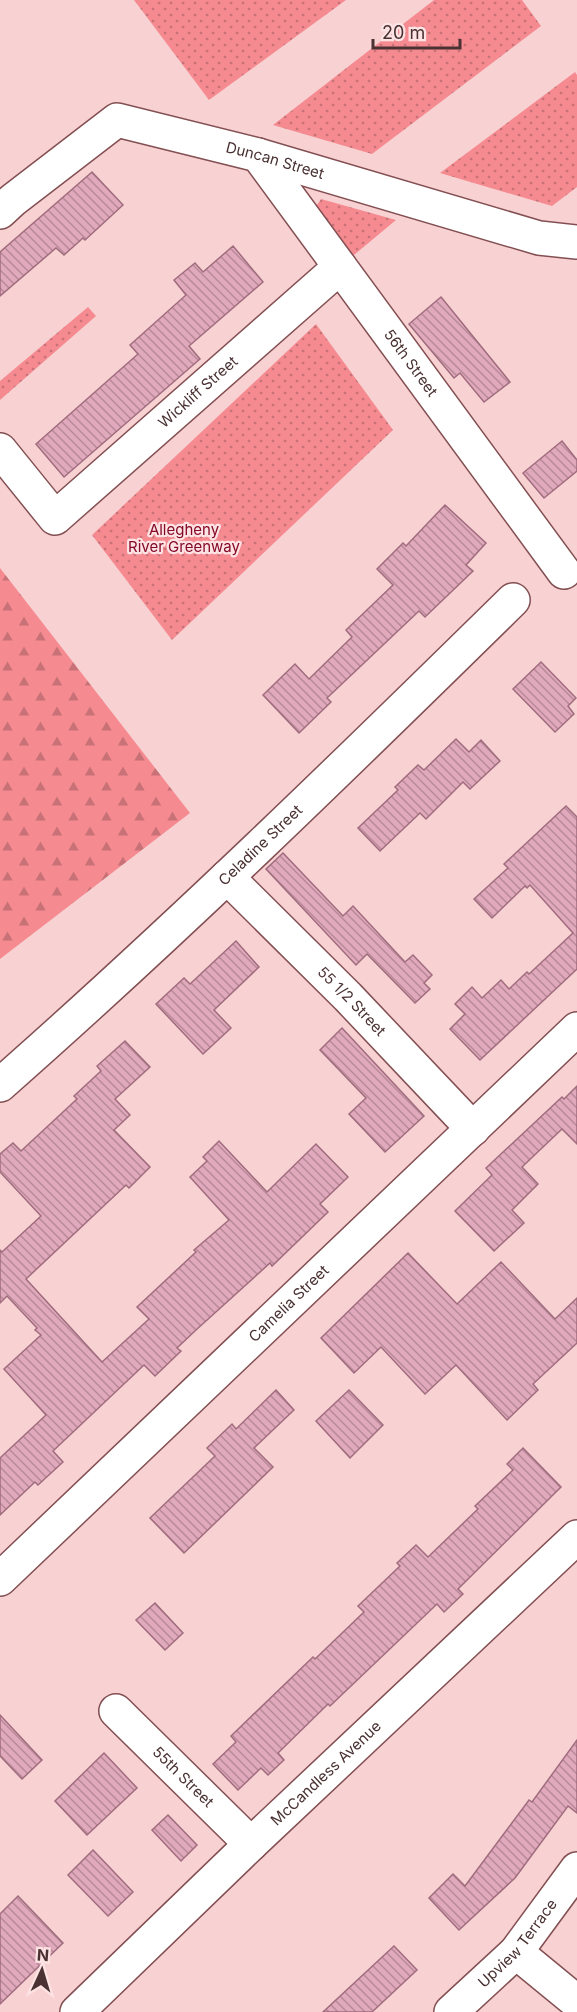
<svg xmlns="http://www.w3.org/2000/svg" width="577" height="2012" viewBox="0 0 577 2012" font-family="Inter,sans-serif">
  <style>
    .green { fill: url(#green-dots) }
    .forest { fill: url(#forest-firs) }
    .building { fill: url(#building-back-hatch); stroke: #a06c7e; stroke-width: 1.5 }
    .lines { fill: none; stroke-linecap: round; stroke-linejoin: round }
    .minor-casing { stroke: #834f52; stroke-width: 36 }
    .minor { stroke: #fff; stroke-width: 33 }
    .labels { text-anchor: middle; stroke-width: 4.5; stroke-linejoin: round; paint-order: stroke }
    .street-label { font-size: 15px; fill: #4a3132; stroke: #fde3e3 }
    .park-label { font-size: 15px; fill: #850a28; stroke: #fde3e3 }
  </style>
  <defs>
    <pattern id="green-dots" width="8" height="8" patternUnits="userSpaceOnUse" patternTransform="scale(1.5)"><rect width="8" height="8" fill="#f58b91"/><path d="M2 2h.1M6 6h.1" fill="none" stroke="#c87277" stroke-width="1.8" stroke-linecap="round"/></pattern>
    <pattern id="forest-firs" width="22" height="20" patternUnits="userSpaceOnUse" patternTransform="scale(1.5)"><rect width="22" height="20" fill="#f58b91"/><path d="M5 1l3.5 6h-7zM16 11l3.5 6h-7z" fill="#c87277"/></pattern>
    <pattern id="building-back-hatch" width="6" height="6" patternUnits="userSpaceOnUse" patternTransform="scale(1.5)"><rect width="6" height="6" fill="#e1a9bc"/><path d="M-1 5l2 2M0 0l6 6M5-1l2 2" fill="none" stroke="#b88a99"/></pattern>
  </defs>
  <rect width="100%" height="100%" fill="#f8d2d3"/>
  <g class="green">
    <polygon points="134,0 346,0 209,100"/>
    <polygon points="434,0 522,0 541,26 372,154 273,125"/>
    <polygon points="575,72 577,75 577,187 552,206 440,173"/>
    <polygon points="321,199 396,220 348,260 315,208"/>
    <polygon points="88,307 96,316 0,400 0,381"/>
    <polygon points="316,324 393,430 172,640 92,535"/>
  </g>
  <polygon class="forest" points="0,568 190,813 0,959"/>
  <g class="building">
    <polygon points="92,172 123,205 85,240 83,238 64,255 56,248 0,296 0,252"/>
    <polygon points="233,246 263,282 189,346 200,359 64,477 36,444 138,354 130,345 186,295 174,280 195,263 203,272"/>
    <polygon points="441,297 510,382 484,402 460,373 454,378 409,324"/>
    <polygon points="562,441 577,460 577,471 544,498 523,473"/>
    <polygon points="445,505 486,543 466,565 473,571 425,617 419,611 327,698 331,702 299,733 263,695 295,664 309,679 352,637 346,630 393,585 377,569 403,543 406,546"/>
    <polygon points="541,662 576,698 568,706 574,714 555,732 513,689"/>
    <polygon points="456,739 469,752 481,740 500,761 470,789 463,782 426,819 420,813 380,851 358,828 398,790 395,787 418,765 424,770"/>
    <polygon points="566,806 577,817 577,969 480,1060 450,1029 465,1014 455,1004 472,987 482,998 501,980 509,989 527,972 529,974 573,933 530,885 527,888 525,886 492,918 474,899 508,868 504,864"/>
    <polygon points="283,853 343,916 353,906 405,962 413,955 432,975 424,983 430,989 415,1003 367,954 356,965 266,869"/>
    <polygon points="236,941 259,967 214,1010 231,1028 203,1054 156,1004 184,978 190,984"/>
    <polygon points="342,1028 424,1116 385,1152 349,1114 366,1098 320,1050"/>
    <polygon points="125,1041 150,1067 115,1099 130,1115 114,1130 150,1167 129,1188 126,1185 26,1279 102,1362 149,1319 137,1307 196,1252 194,1250 229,1220 190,1177 207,1161 203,1157 219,1141 267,1192 316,1144 348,1177 320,1204 328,1212 272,1266 270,1263 196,1330 177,1348 181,1351 155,1376 144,1365 53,1451 63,1462 38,1485 35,1482 0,1515 0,1458 46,1415 4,1369 41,1335 35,1330 37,1328 7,1296 0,1303 0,1250 2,1252 41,1216 0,1172 0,1154 13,1143 21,1151 77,1099 74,1096 101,1071 97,1066"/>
    <polygon points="577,1086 577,1144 562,1129 522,1167 538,1184 512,1210 524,1223 494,1251 455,1211 492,1175 486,1168 562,1097 564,1099"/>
    <polygon points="408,1253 457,1304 501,1262 555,1319 577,1298 577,1343 533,1384 538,1390 507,1420 456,1365 425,1394 381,1347 354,1373 321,1338"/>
    <polygon points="276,1390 294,1410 254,1448 273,1467 184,1553 150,1518 215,1456 207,1448 232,1424 236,1429"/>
    <polygon points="349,1390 383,1425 350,1458 316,1421"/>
    <polygon points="523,1448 561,1487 458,1589 463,1594 444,1612 437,1604 330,1706 328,1704 278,1753 284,1760 268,1775 261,1768 238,1790 213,1764 236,1742 231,1736 313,1657 315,1659 364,1612 358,1606 400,1566 397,1563 416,1545 428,1557 478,1509 475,1506 513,1470 507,1464"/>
    <polygon points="155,1603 183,1633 165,1650 136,1620"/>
    <polygon points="0,1715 42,1760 22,1779 0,1756"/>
    <polygon points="577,1740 577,1813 568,1806 515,1878 459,1930 429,1898 453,1874 465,1886 529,1800 532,1802"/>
    <polygon points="104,1753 137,1788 87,1835 55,1801"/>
    <polygon points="168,1815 197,1845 181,1861 152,1830"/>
    <polygon points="93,1850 133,1892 108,1916 68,1875"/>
    <polygon points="18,1896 63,1943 0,2004 0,1914"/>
    <polygon points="394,1946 417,1970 372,2012 323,2012"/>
  </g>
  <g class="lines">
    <defs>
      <g id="minor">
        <path id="s1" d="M 258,155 L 564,572"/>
        <path id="s2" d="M 0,212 L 13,200 L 117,120 L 258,155 L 539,238 L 577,242"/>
        <path id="s3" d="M 0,450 L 55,518 L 340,267"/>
        <path id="s4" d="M 227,877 L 348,997 L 473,1129"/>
        <path id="s5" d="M 0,1085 C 177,929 345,765 513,600"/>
        <path id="s6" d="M 0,1579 L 577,1029"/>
        <path id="s7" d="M 116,1711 L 251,1844"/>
        <polyline points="516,1952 577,2002"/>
        <path id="s8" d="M 77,2012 L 251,1844 L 577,1537"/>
        <path id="s9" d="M 451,2012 L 516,1952 L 577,1869"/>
      </g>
    </defs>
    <use href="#minor" class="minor-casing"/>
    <use href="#minor" class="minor"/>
  </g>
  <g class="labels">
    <g class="street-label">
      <text dy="5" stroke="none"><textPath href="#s2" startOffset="312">Duncan Street</textPath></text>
      <text dy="5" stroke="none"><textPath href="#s1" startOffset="258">56th Street</textPath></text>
      <text dy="5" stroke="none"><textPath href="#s3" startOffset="278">Wickliff Street</textPath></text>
      <text dy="5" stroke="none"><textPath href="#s5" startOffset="354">Celadine Street</textPath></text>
      <text dy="5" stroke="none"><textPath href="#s4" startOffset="176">55 1/2 Street</textPath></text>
      <text dy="5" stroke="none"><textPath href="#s6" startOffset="399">Camelia Street</textPath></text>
      <text dy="5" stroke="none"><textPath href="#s8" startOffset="345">McCandless Avenue</textPath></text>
      <text dy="5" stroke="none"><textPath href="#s7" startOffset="94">55th Street</textPath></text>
      <text dy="5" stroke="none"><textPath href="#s9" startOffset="96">Upview Terrace</textPath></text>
    </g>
    <g class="park-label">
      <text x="184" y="535">Allegheny<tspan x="184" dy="17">River Greenway</tspan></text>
    </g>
  </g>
  <g transform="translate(42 1970) rotate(4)" stroke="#fde3e3" stroke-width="4.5" paint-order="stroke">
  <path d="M0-4.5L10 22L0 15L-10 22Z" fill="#4a3132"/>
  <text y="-9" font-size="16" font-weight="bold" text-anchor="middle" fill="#4a3132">N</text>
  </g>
  <path d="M373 39v9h87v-9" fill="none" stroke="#4a3132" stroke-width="3"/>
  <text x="382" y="39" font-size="18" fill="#4a3132" stroke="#fde3e3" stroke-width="4.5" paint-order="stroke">20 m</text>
</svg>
